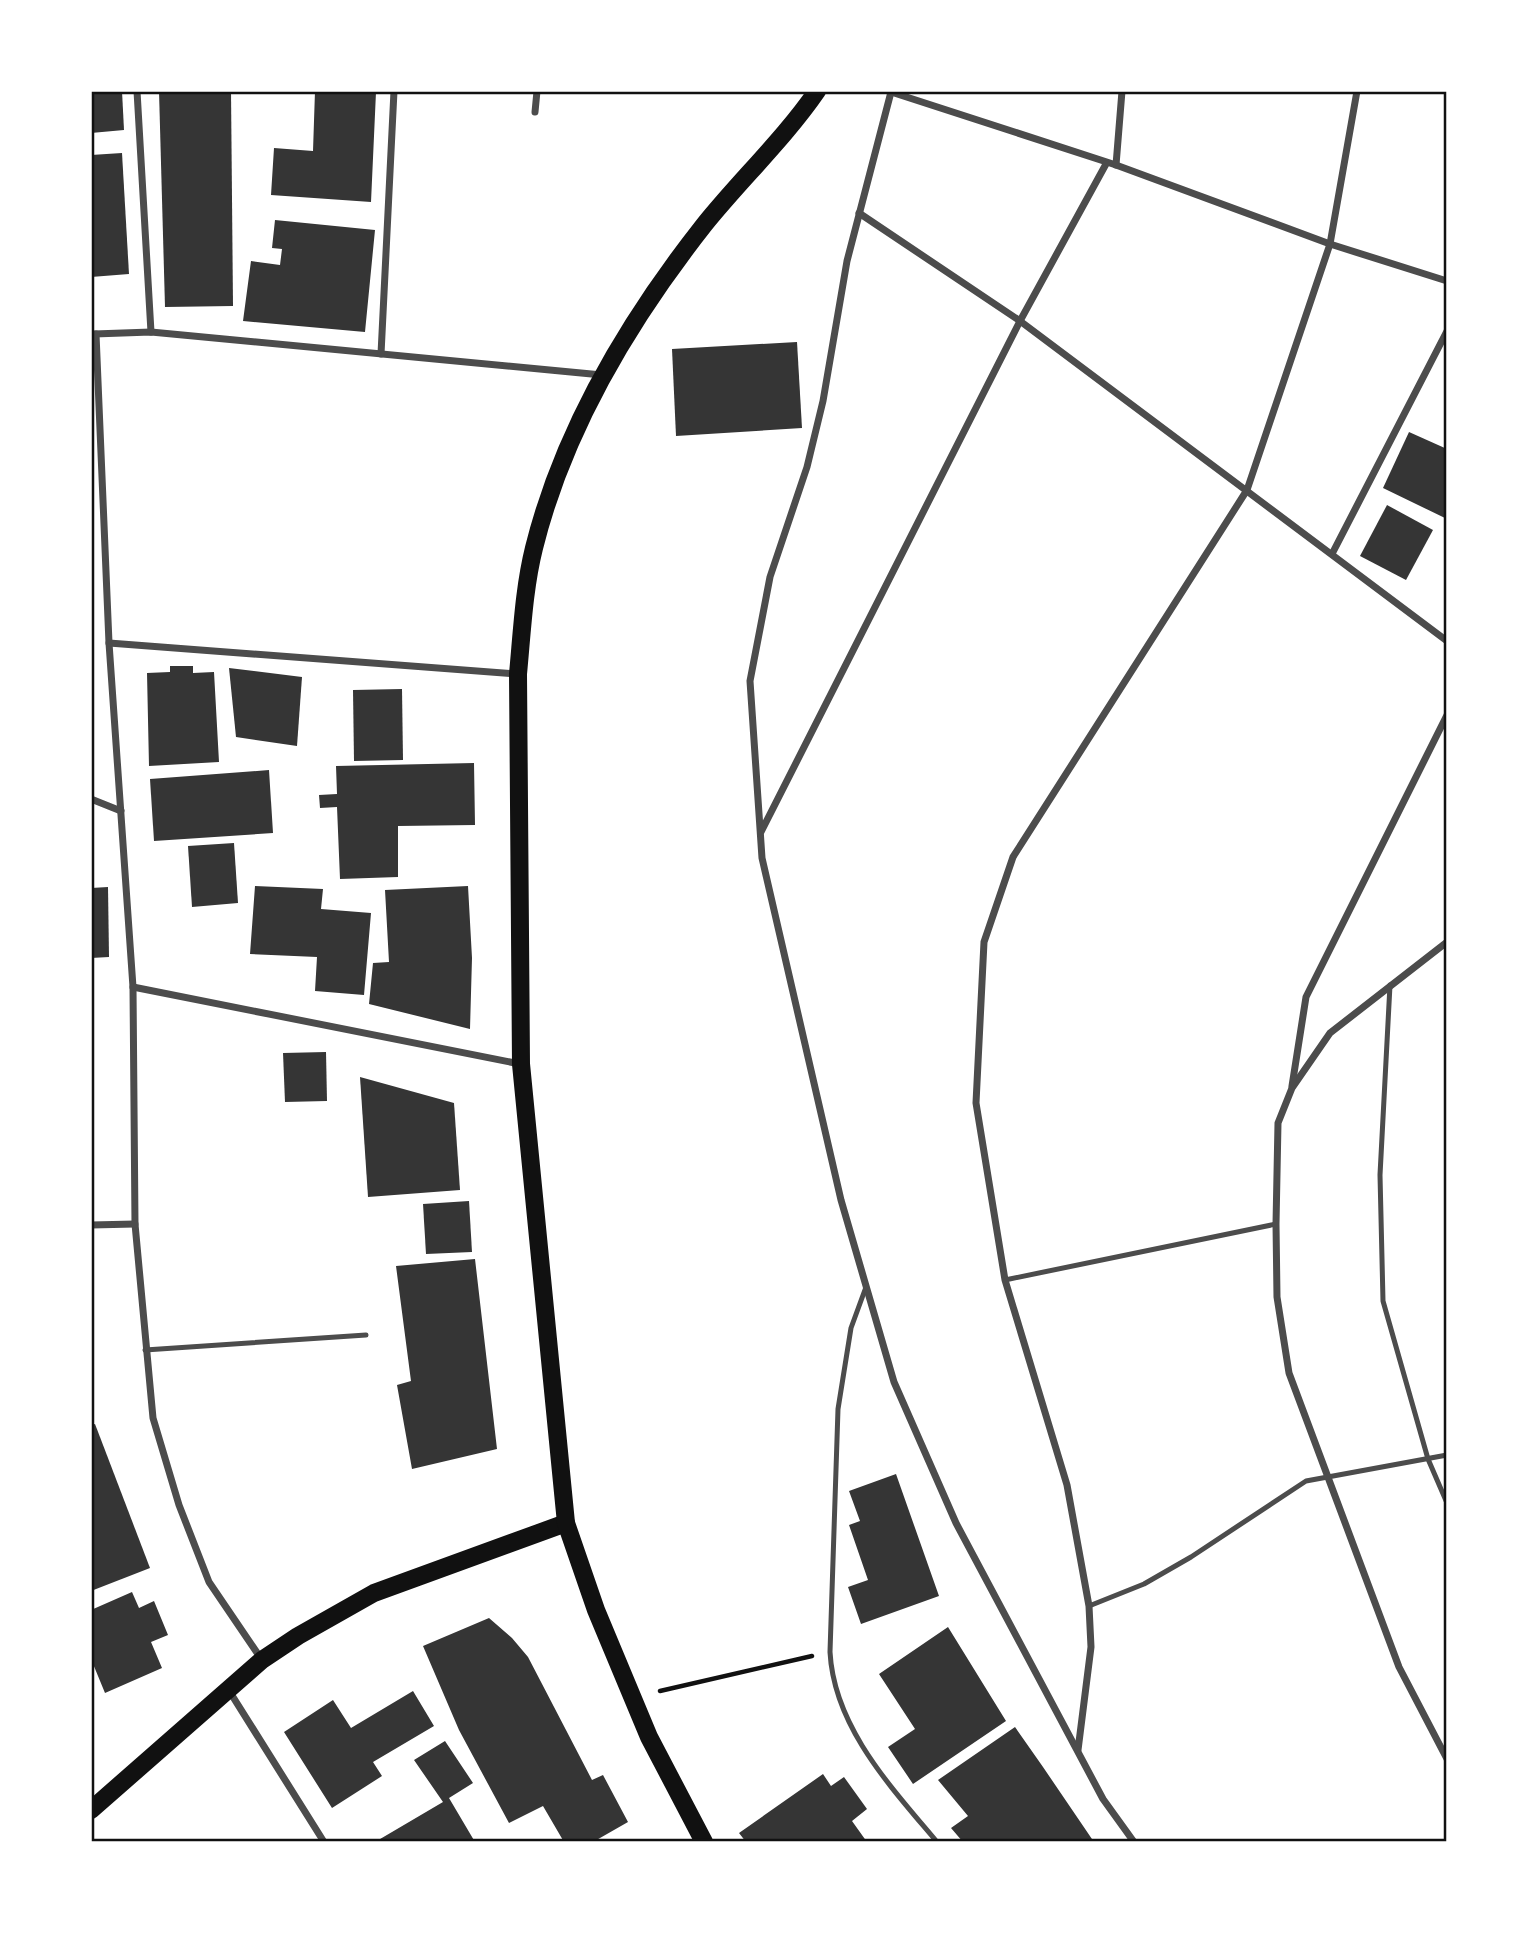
<svg xmlns="http://www.w3.org/2000/svg" width="1538" height="1933" viewBox="0 0 1538 1933" font-family="'Alegreya Sans',sans-serif">
  <style>
    .building { fill: #353535 }
    .lines { fill: none; stroke-linecap: round; stroke-linejoin: round }
    .path { stroke: #111; stroke-width: 4.5 }
    .service { stroke: #4c4c4c; stroke-width: 5 }
    .minor { stroke: #4c4c4c; stroke-width: 7 }
    .primary { stroke: #111; stroke-width: 18 }
    .neatline { fill: none; stroke: #111; stroke-width: 2.5 }
  </style>
  <rect width="100%" height="100%" fill="#fff"/>
  <g class="building">
    <polygon points="91,91 122,91 124,130 91,133"/>
    <polygon points="159,91 231,91 233,306 165,307"/>
    <polygon points="315,91 376,92 371,202 271,195 274,148 313,151"/>
    <polygon points="122,153 129,274 91,277 91,155"/>
    <polygon points="275,220 375,230 365,332 243,321 251,261 280,265 282,249 272,248"/>
    <polygon points="797,342 802,428 676,436 672,349"/>
    <polygon points="1409,432 1447,449 1447,519 1383,488"/>
    <polygon points="1387,505 1433,530 1406,580 1360,556"/>
    <polygon points="170,666 193,666 193,673 214,672 219,762 149,766 147,673 170,672"/>
    <polygon points="229,668 302,677 297,746 236,737"/>
    <polygon points="402,689 403,760 354,761 353,690"/>
    <polygon points="474,763 475,825 398,826 398,877 340,879 337,807 320,808 319,795 337,794 336,766"/>
    <polygon points="269,770 273,833 154,841 150,779"/>
    <polygon points="234,843 238,903 192,907 188,846"/>
    <polygon points="255,886 323,889 321,909 371,913 364,995 315,991 317,957 250,954"/>
    <polygon points="468,886 472,958 470,1029 369,1004 373,963 389,962 385,890"/>
    <polygon points="108,887 109,957 91,958 91,888"/>
    <polygon points="326,1052 327,1101 285,1102 283,1053"/>
    <polygon points="360,1077 454,1103 460,1190 368,1197"/>
    <polygon points="469,1201 472,1252 426,1254 423,1204"/>
    <polygon points="475,1259 497,1449 412,1469 397,1385 411,1381 396,1266"/>
    <polygon points="95,1424 150,1568 91,1591 91,1425"/>
    <polygon points="896,1474 939,1596 861,1624 848,1587 868,1580 849,1525 860,1521 849,1491"/>
    <polygon points="132,1592 139,1608 154,1601 168,1635 151,1642 162,1668 105,1693 91,1659 91,1610"/>
    <polygon points="489,1618 512,1638 528,1657 592,1780 603,1775 628,1822 593,1842 564,1842 543,1806 509,1823 459,1730 423,1646"/>
    <polygon points="948,1627 1006,1721 913,1784 888,1747 915,1729 879,1674"/>
    <polygon points="413,1691 434,1726 373,1762 382,1776 332,1808 284,1732 333,1700 351,1728"/>
    <polygon points="1015,1727 1043,1767 1094,1842 963,1842 951,1828 968,1816 938,1780"/>
    <polygon points="445,1741 473,1783 449,1798 475,1842 375,1842 443,1802 414,1760"/>
    <polygon points="823,1774 831,1786 844,1777 867,1809 852,1821 867,1842 746,1842 739,1833"/>
  </g>
  <g class="lines">
    <polyline class="path" points="660,1691 812,1656"/>
    <g class="service">
      <polyline points="1390,985 1380,1175 1383,1301 1428,1459 1447,1503"/>
      <polyline points="1005,1280 1276,1224"/>
      <path d="M 866,1287 L 851,1328 L 838,1409 L 830,1652 C 834,1727 891,1787 937,1842"/>
      <polyline points="145,1350 366,1335"/>
      <polyline points="1089,1606 1144,1584 1191,1557 1306,1481 1447,1455"/>
    </g>
    <g class="minor">
      <polyline points="137,91 151,332"/>
      <polyline points="888,91 1116,165 1330,244 1447,281"/>
      <polyline points="891,92 847,261 823,401 807,467 770,577 750,681 762,858 841,1200 894,1382 956,1523 1103,1799 1134,1842"/>
      <polyline points="535,112 537,91"/>
      <polyline points="1116,165 1122,91"/>
      <polyline points="859,213 1020,321 1447,641"/>
      <polyline points="94,334 151,332 602,375"/>
      <polyline points="96,334 109,643 133,987 135,1224 153,1418 179,1505 209,1582 262,1660"/>
      <polyline points="381,354 394,91"/>
      <polyline points="1332,554 1447,331"/>
      <polyline points="109,643 517,674"/>
      <polyline points="91,799 121,811"/>
      <polyline points="761,832 1020,321 1106,164"/>
      <polyline points="1447,942 1330,1033 1292,1088 1278,1123 1276,1224 1277,1297 1289,1373 1399,1667 1447,1759"/>
      <polyline points="133,987 520,1064"/>
      <polyline points="1292,1086 1306,997 1447,715"/>
      <polyline points="91,1225 135,1224"/>
      <polyline points="228,1689 324,1842"/>
      <polyline points="1078,1750 1091,1647 1089,1606 1067,1485 1005,1280 976,1103 984,942 1013,857 1247,490 1330,244 1357,91"/>
    </g>
    <g class="primary">
      <polyline points="91,1810 262,1660 298,1636 374,1593 566,1523"/>
      <path d="M 704,1842 L 649,1737 L 596,1610 L 566,1523 L 521,1064 L 518,674 C 522,632 524,588 534,548 C 563,431 630,319 704,225 C 740,180 784,139 817,91"/>
    </g>
  </g>
  <rect width="1538" height="1933" fill="none" stroke="#ffffff" stroke-width="186"/>
  <rect x="93" y="93" width="1352" height="1747" class="neatline"/>
</svg>
